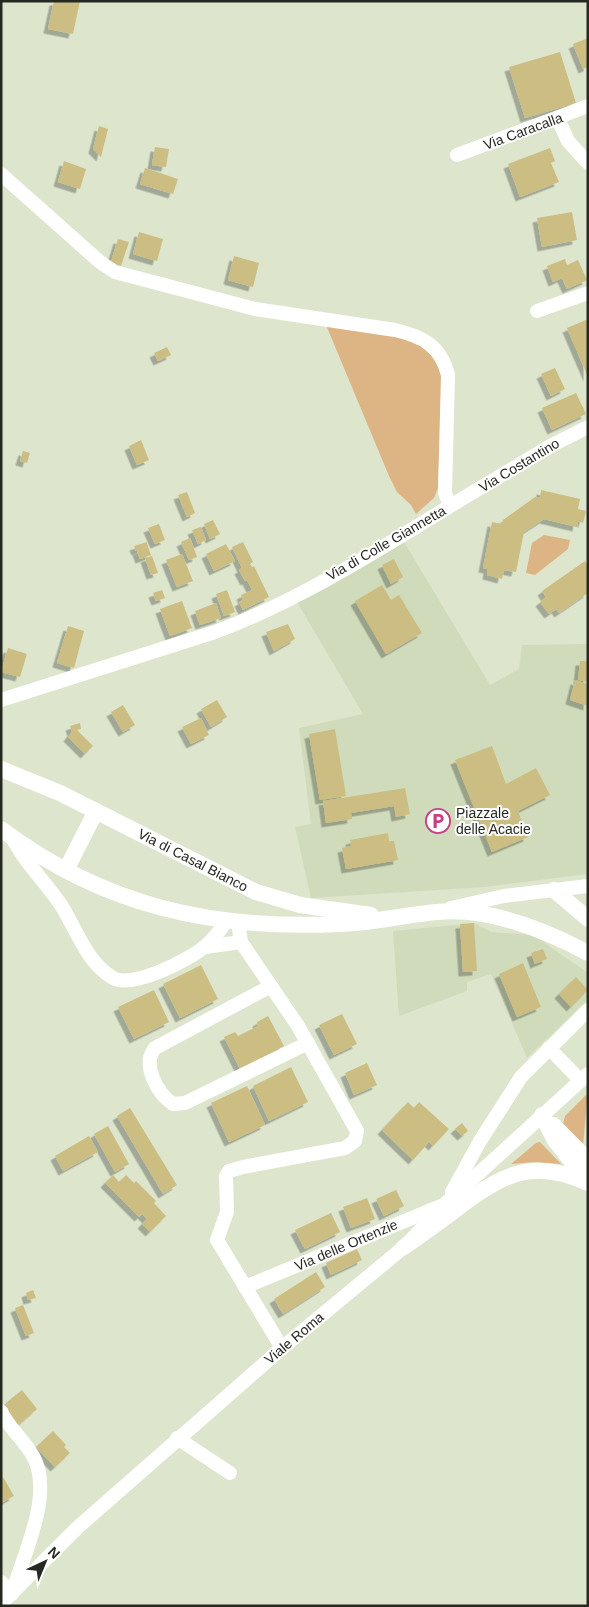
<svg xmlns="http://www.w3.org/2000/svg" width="589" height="1607" viewBox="0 0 589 1607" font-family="Arial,sans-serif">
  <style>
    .built { fill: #d0dbbb }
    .green { fill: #ddb585 }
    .building { fill: #ccbe82; filter: url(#shadow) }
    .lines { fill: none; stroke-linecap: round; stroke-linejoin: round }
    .minor { stroke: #fff; stroke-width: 14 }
    .major { stroke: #fff; stroke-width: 16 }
    .labels { text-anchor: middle; stroke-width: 4; stroke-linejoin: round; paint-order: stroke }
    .street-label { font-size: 14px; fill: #262920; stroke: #fff }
    .poi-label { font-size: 14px; fill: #262920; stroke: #fff; text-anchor: start }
  </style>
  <defs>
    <filter id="shadow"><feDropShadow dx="-4.5" dy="4.5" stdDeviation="0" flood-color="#0004"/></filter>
  </defs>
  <rect width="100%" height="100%" fill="#dde5cd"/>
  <g class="built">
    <polygon points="404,542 490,685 519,669 522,645 588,644 588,874 485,887 311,898 295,827 311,824 299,728 363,714 297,602"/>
    <polygon points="474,923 491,932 532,935 539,939 588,973 588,999 527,1058 491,974 467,982 467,991 399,1016 393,931"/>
  </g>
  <g class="green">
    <polygon points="326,325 410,338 423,342 442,370 438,488 434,498 416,514 411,505 397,492 389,476"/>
    <polygon points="544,535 570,540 568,549 535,575 526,573 532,543"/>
    <polygon points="588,1093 583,1145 563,1124 565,1116"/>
    <polygon points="540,1142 561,1164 535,1162 511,1164 536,1143"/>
  </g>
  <g class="building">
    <polygon points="54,1 80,1 73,34 48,29"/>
    <polygon points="588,38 588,67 583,69 573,44"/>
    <polygon points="560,52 576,103 525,118 509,67"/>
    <polygon points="99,126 108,129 101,157 93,149"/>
    <polygon points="155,147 169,149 166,167 152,165"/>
    <polygon points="550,148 555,161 551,163 559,182 520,197 508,164"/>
    <polygon points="64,161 86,169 80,189 58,182"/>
    <polygon points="145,168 178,179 173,194 140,184"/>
    <polygon points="572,212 577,240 542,247 537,218"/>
    <polygon points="139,232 163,239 157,261 133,254"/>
    <polygon points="118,239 129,242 121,266 111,262"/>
    <polygon points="234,256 259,263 253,287 228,280"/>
    <polygon points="565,259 567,265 578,260 587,280 567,289 562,278 553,282 547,266"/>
    <polygon points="586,320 588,324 588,377 567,328"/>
    <polygon points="167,347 171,355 158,361 154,353"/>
    <polygon points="555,368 565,389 551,396 541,374"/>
    <polygon points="576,393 586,414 552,430 542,408"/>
    <polygon points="141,440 149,460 137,465 129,446"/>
    <polygon points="23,451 30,453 27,463 20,461"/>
    <polygon points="541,490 580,499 578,509 586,511 583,523 578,521 577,527 544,519 524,532 516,572 504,570 502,579 487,575 488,569 483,568 492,522 502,524 503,520 535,497 540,498"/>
    <polygon points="187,492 195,513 187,517 178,495"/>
    <polygon points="213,520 220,534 210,539 204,524"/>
    <polygon points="159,524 165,540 155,544 148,528"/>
    <polygon points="201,527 206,540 198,544 192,530"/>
    <polygon points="190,538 197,557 189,560 181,542"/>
    <polygon points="147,542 148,547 136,551 134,546"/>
    <polygon points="243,542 253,562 250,564 252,567 254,566 269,597 243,610 239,602 243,600 241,595 252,590 247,580 245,581 239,570 242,568 232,547"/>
    <polygon points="226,544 235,561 214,571 206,554"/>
    <polygon points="148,547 151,555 140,559 137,551"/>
    <polygon points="182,554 193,581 177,587 166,560"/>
    <polygon points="152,556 158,573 151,575 145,558"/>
    <polygon points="394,559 403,577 391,584 382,565"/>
    <polygon points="585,561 588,566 588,593 559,613 556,609 549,614 540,602 546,597 542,591"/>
    <polygon points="382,585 391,600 399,595 422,633 386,654 355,601"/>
    <polygon points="162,590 165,598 156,601 153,593"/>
    <polygon points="227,590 235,612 224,616 216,594"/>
    <polygon points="182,601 192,628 170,636 160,609"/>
    <polygon points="216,603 221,618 200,625 195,611"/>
    <polygon points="288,624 295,639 274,651 266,632"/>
    <polygon points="68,626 84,631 74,668 57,663"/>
    <polygon points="8,648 27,654 20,677 1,672"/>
    <polygon points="580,661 588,661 588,682 578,680"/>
    <polygon points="575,680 588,684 588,706 570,700"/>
    <polygon points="217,700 227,717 211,727 201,709"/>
    <polygon points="123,705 135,725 123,732 111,712"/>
    <polygon points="201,718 209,735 191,744 182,727"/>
    <polygon points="80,723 81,729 77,730 93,746 85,754 68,737 72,732 70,726"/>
    <polygon points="335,729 346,796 320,800 309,734"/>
    <polygon points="492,746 506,784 536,768 550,795 518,811 528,837 492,852 455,760"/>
    <polygon points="405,788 410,814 396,817 394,806 351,813 352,819 326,823 323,801"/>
    <polygon points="388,833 389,841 394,841 398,860 346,869 342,848 351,846 350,840"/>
    <polygon points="474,923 477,971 463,972 460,924"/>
    <polygon points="543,949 547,959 535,964 531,953"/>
    <polygon points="523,963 541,1007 517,1017 499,974"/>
    <polygon points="201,965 218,999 180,1018 163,984"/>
    <polygon points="576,977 588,990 571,1007 559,994"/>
    <polygon points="154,990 169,1022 134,1039 118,1007"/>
    <polygon points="342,1014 357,1044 334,1055 319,1025"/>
    <polygon points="268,1016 284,1046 240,1069 224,1037 235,1032 238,1036 258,1026 257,1022"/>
    <polygon points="367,1063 377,1085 354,1095 345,1073"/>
    <polygon points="291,1067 308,1102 269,1121 253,1086"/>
    <polygon points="247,1086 265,1125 229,1142 211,1103"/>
    <polygon points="408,1102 414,1108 419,1102 449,1129 433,1146 429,1142 413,1160 382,1130"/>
    <polygon points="130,1108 177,1185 163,1194 117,1116"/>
    <polygon points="462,1123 468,1131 462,1136 455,1129"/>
    <polygon points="108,1126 129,1164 115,1172 94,1134"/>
    <polygon points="89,1136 98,1152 63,1171 55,1156"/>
    <polygon points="113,1175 119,1182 126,1175 134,1183 136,1181 156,1201 154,1203 166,1216 150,1232 142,1224 147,1219 142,1214 139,1217 105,1183"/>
    <polygon points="396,1190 404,1206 384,1216 376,1199"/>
    <polygon points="367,1198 375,1219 351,1228 343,1207"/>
    <polygon points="331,1213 340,1232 305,1249 295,1230"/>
    <polygon points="357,1249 362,1260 331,1275 326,1263"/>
    <polygon points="316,1272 325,1287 283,1314 274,1299"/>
    <polygon points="33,1290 36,1298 28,1300 26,1293"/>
    <polygon points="23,1305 34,1333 26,1336 15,1308"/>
    <polygon points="22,1390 37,1409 16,1427 10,1419 6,1403"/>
    <polygon points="53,1431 66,1445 64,1447 70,1453 55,1467 36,1447"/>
    <polygon points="3,1477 14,1496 1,1503 1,1479"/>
  </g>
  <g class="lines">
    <g class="minor">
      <polyline points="558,119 568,141 588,163"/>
      <polyline points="457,155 588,106"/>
      <path d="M 1,174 L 100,262 L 115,272 L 255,309 L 395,330 C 422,336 441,346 448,375 L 445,493 L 450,506 C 375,552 298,601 215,632 L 1,700"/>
      <polyline points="537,311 588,293"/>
      <polyline points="450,506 552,445 588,427"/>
      <path d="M 12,837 C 24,862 45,881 61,905 C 77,930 86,962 113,978 C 132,989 189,960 204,947 C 213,941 220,929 227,921"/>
      <polyline points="451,908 504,896 588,886"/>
      <polyline points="238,923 241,942 298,1026 357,1131 355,1141 345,1148 243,1167 229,1171 226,1176 227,1212 217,1240 282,1348"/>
      <polyline points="205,947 241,942"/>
      <path d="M 271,986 L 155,1048 C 141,1065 158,1094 173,1104 L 185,1103 L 308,1043"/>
      <polyline points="549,1048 580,1080"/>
      <polyline points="452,1192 480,1141 521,1077 588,1010"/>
      <polyline points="245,1287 441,1206"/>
      <path d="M 1,1411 C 9,1429 25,1440 34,1458 C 53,1495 24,1553 13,1591"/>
      <polyline points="177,1438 230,1473"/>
      <polyline points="1,1582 12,1594"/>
      <polyline points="1,1604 77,1528 282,1348 404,1247 446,1203 588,1074"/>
    </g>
    <g class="major">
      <polyline points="1,769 60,793 256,892 300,905 371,915"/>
      <path d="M 1,829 C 103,906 213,930 339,924 C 372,923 404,915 437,912 C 489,907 543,929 588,953"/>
      <polyline points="66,870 96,811"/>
      <polyline points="554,890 588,919"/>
      <polyline points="542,1115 554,1139 587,1181"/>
      <polyline points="553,1125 588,1160"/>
      <path d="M 404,1247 C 424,1233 444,1219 463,1204 C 507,1172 535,1159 588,1183"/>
    </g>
  </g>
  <defs>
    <symbol id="parking-ring" viewBox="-11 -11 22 22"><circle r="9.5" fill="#fff" stroke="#c64184" stroke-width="1.5"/><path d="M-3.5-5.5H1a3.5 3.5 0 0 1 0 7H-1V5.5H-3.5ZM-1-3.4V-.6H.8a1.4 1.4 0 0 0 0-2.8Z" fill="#c64184"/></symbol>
  </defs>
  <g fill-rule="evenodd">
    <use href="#parking-ring" x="424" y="807" width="28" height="28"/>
  </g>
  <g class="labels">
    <g class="street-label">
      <text transform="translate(523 131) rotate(-20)" y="5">Via Caracalla</text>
      <text transform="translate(519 465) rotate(-31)" y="5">Via Costantino</text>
      <text transform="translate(386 543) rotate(-30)" y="5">Via di Colle Giannetta</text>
      <text transform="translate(193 860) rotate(27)" y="5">Via di Casal Bianco</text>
      <text transform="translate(346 1245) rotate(-23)" y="5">Via delle Ortenzie</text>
      <text transform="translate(294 1338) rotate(-40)" y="5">Viale Roma</text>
    </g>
    <g class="poi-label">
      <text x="456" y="818">Piazzale<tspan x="456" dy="16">delle Acacie</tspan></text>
    </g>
  </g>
  <rect width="589" height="1607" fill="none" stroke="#262920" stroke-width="5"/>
  <g transform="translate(45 1562) rotate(44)" stroke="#ffffff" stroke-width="4" paint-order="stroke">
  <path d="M0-4L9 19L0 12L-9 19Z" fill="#262920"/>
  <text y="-8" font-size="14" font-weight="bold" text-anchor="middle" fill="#262920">N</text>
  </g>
</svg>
